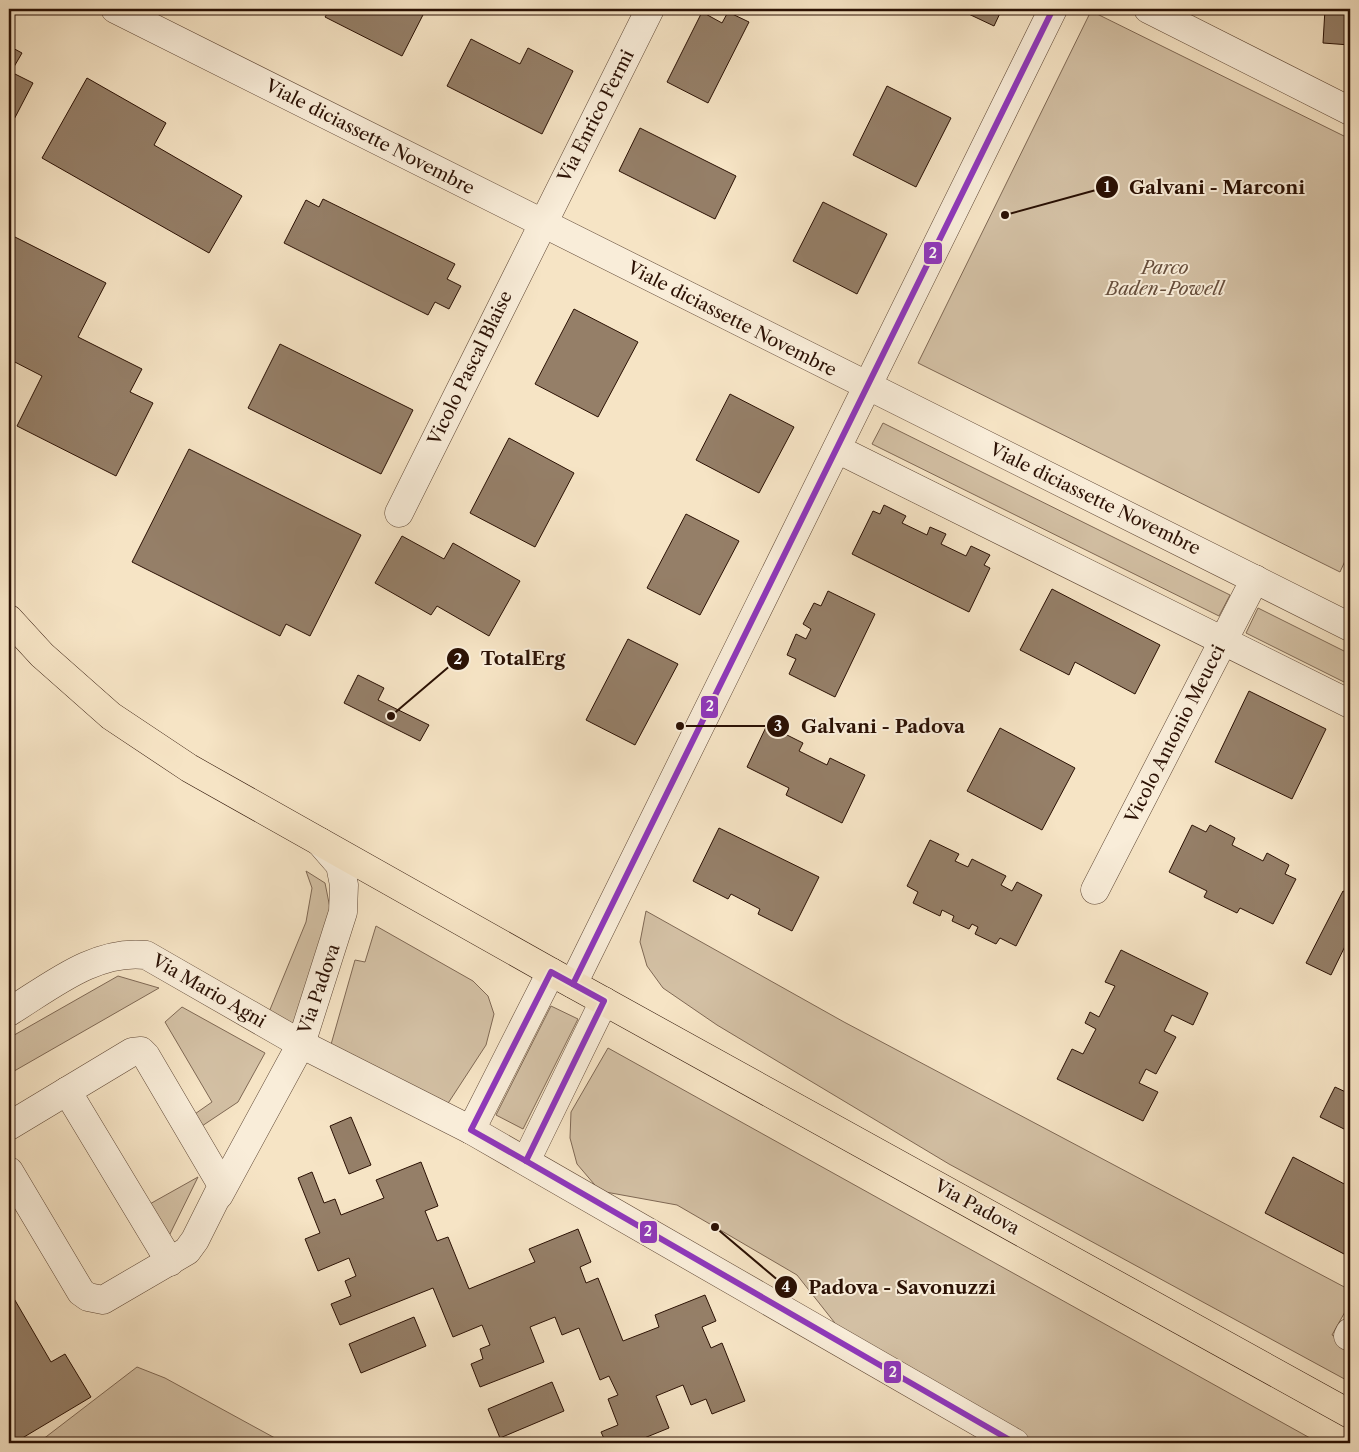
<svg xmlns="http://www.w3.org/2000/svg" width="1359" height="1452" viewBox="0 0 1359 1452" font-family="'Libre Caslon Text',serif">
  <style>
    .green { fill: #d3c0a4; stroke: #7f6854 }
    .building { fill: #957f68; stroke: #2b1104 }
    .lines { fill: none; stroke-linecap: round; stroke-linejoin: round }
    .minor-casing { stroke: #5e4634; stroke-width: 29 }
    .major-casing { stroke: #2b1104; stroke-width: 29 }
    .minor { stroke: #f9edd9; stroke-width: 28 }
    .major { stroke: #f6e4c5; stroke-width: 28 }
    .bus-1-casing { stroke: #f9edd9; stroke-width: 10 }
    .bus-1 { stroke: #8f38bc; stroke-width: 6 }
    .labels { text-anchor: middle; stroke-width: 4; stroke-linejoin: round; paint-order: stroke }
    .street-label { font-size: 18px; fill: #2b1104; stroke: #f9edd9 }
    .park-label { font-size: 18px; font-style: italic; fill: #664e3c; stroke: #f9edd9 }
    .leader { fill: none; stroke: #2b1104; stroke-width: 2 }
    .callout-dot { fill: #2b1104; stroke: #f9edd9; stroke-width: 2 }
    .mark-label { font-size: 15px; text-anchor: middle; font-weight: bold; fill: #fff }
    .callout-label { font-size: 19px; text-anchor: middle; font-weight: bold; fill: #2b1104; stroke: #f9edd9; stroke-width: 4; stroke-linejoin: round; paint-order: stroke }
    .line-badge { stroke: #f9edd9; stroke-width: 2 }
    .badge-label { font-size: 14px; text-anchor: middle; font-weight: bold; fill: #fff }
  </style>
  <rect width="100%" height="100%" fill="#f6e4c5"/>
  <filter id="stains"><feTurbulence type="fractalNoise" baseFrequency=".004" numOctaves="4"/><feColorMatrix values="0 0 0 0 .2 0 0 0 0 .09 0 0 0 0 .02 0 0 0 .5 -.17"/></filter>
  <radialGradient id="worn" r=".72"><stop offset=".6" stop-color="#630" stop-opacity="0"/><stop offset="1" stop-color="#630" stop-opacity=".3"/></radialGradient>
  <g class="green">
    <polygon points="1091,11 1350,139 1350,550 1340,572 918,363"/>
    <polygon points="883,423 1230,595 1219,616 872,444"/>
    <polygon points="1258,608 1350,654 1350,685 1246,633"/>
    <polygon points="306,871 325,883 330,908 295,1028 269,1012 306,922 312,888"/>
    <polygon points="646,911 844,1022 1350,1290 1350,1303 1332,1335 1350,1345 1350,1382 949,1164 717,1025 663,988 647,966 640,942"/>
    <polygon points="376,926 473,981 488,996 494,1014 486,1045 445,1108 330,1048 355,960 365,962"/>
    <polygon points="118,976 159,988 9,1074 9,1038"/>
    <polygon points="551,1006 578,1019 523,1129 496,1115"/>
    <polygon points="182,1007 265,1053 238,1102 199,1128 192,1116 212,1102 165,1022"/>
    <polygon points="608,1048 1319,1443 1034,1443 842,1332 797,1275 715,1227 677,1205 600,1191 577,1164 570,1138 571,1112"/>
    <polygon points="198,1177 169,1236 148,1205"/>
    <polygon points="137,1367 165,1378 284,1443 38,1443"/>
  </g>
  <g class="building">
    <polygon points="330,9 426,9 402,56 325,17"/>
    <polygon points="958,9 1002,9 994,26"/>
    <polygon points="1325,9 1350,9 1350,45 1323,43"/>
    <polygon points="702,12 722,23 728,12 749,22 708,103 667,82"/>
    <polygon points="471,39 520,64 528,48 573,71 542,134 447,86"/>
    <polygon points="9,46 22,53 11,72 33,83 9,129"/>
    <polygon points="87,78 166,123 154,145 242,196 209,253 42,158"/>
    <polygon points="887,86 951,118 916,187 853,155"/>
    <polygon points="640,128 736,176 715,219 619,171"/>
    <polygon points="323,199 455,264 447,279 461,286 449,309 435,302 428,315 284,243 306,200 319,207"/>
    <polygon points="823,202 887,234 857,294 793,261"/>
    <polygon points="11,235 106,283 78,337 142,369 130,392 153,403 116,476 17,426 42,376 9,359 9,239"/>
    <polygon points="574,309 638,342 598,417 535,384"/>
    <polygon points="280,344 413,410 381,474 248,408"/>
    <polygon points="730,394 794,427 759,493 696,460"/>
    <polygon points="509,438 574,473 535,547 470,513"/>
    <polygon points="189,449 361,535 310,636 286,624 280,636 132,562"/>
    <polygon points="884,505 906,516 902,523 927,535 930,527 946,534 941,544 966,556 971,546 990,555 984,565 990,568 969,612 852,554 873,511 880,514"/>
    <polygon points="686,514 739,541 700,615 647,588"/>
    <polygon points="402,536 444,559 453,543 520,581 489,636 437,606 431,615 375,583"/>
    <polygon points="1052,589 1160,645 1135,694 1075,662 1069,675 1020,650"/>
    <polygon points="828,591 875,614 835,697 789,674 796,659 787,655 796,634 806,639 811,629 803,624 814,603 821,606"/>
    <polygon points="628,639 678,664 635,745 586,720"/>
    <polygon points="358,675 384,688 378,700 429,725 420,741 344,703"/>
    <polygon points="1249,691 1326,729 1292,799 1215,762"/>
    <polygon points="767,725 803,743 799,751 827,765 830,758 865,775 842,823 786,795 789,788 747,767"/>
    <polygon points="1000,728 1075,768 1042,830 967,791"/>
    <polygon points="1192,825 1206,832 1210,825 1235,838 1232,845 1263,861 1267,853 1289,865 1285,874 1296,879 1273,924 1240,908 1237,913 1204,897 1207,891 1169,872"/>
    <polygon points="719,828 819,877 792,931 758,914 760,909 731,894 728,899 693,881"/>
    <polygon points="930,840 959,854 955,861 968,867 972,859 1006,876 1001,885 1012,891 1017,882 1042,895 1016,946 1000,938 996,944 975,934 978,927 972,924 969,929 952,921 954,916 942,910 940,916 913,903 918,892 907,886"/>
    <polygon points="1343,891 1350,894 1350,936 1331,975 1306,963"/>
    <polygon points="1121,950 1208,993 1193,1025 1172,1015 1164,1031 1176,1037 1156,1074 1146,1069 1139,1083 1158,1092 1143,1121 1057,1079 1072,1049 1083,1054 1096,1029 1085,1023 1090,1012 1099,1017 1115,986 1105,982"/>
    <polygon points="1335,1087 1350,1094 1350,1132 1320,1117"/>
    <polygon points="351,1117 371,1165 349,1174 330,1126"/>
    <polygon points="1293,1157 1350,1187 1350,1246 1346,1255 1265,1213"/>
    <polygon points="421,1162 438,1206 425,1211 437,1241 448,1237 469,1289 535,1262 529,1249 578,1229 591,1262 580,1267 586,1283 598,1278 623,1341 659,1327 655,1315 705,1295 716,1321 702,1327 711,1348 722,1343 745,1401 712,1414 706,1399 691,1405 683,1385 656,1396 669,1428 632,1443 606,1443 601,1432 618,1425 608,1399 618,1395 609,1376 600,1380 579,1328 562,1335 555,1317 530,1327 544,1362 480,1387 471,1364 483,1359 480,1349 490,1345 482,1325 453,1337 433,1288 340,1325 331,1304 351,1296 345,1281 356,1276 349,1258 318,1271 305,1239 320,1233 298,1178 312,1172 324,1203 335,1199 341,1215 384,1198 376,1180"/>
    <polygon points="9,1290 51,1362 65,1354 91,1397 14,1443 9,1443"/>
    <polygon points="414,1317 426,1346 361,1373 349,1344"/>
    <polygon points="552,1382 564,1411 500,1438 488,1409"/>
  </g>
  <g class="lines">
    <defs>
      <g id="minor">
        <polyline points="115,9 1350,627"/>
        <polyline points="1148,9 1350,111"/>
        <polyline points="837,449 1350,704"/>
        <polyline points="399,513 650,9"/>
        <polyline points="1095,890 1255,579"/>
        <polyline points="573,984 1053,9"/>
        <path d="M 9,1012 C 50,987 95,949 146,955 L 301,1044 L 471,1130 L 1015,1443"/>
        <polyline points="67,1091 170,1262"/>
        <polyline points="9,1126 132,1052 141,1051 146,1056 220,1182 221,1188 195,1240 187,1251 103,1300 88,1297 81,1292 9,1171"/>
        <polyline points="471,1130 551,972"/>
        <polyline points="526,1161 604,1001"/>
        <polyline points="219,1195 301,1044 343,912 344,885 340,865 320,842"/>
        <polyline points="1348,1336 1350,1332"/>
      </g>
      <polyline id="major" points="9,619 42,655 111,716 189,768 551,972 1350,1414"/>
    </defs>
    <use href="#minor" class="minor-casing"/>
    <use href="#major" class="major-casing"/>
    <use href="#minor" class="minor"/>
    <use href="#major" class="major"/>
    <defs>
      <g id="bus-1">
        <polygon points="551,972 604,1001 526,1161 471,1130"/>
        <polyline points="573,984 1053,9"/>
        <polyline points="526,1161 1015,1443"/>
      </g>
    </defs>
    <use href="#bus-1" class="bus-1-casing"/>
    <use href="#bus-1" class="bus-1"/>
  </g>
  <g class="labels">
    <g class="street-label">
      <text transform="translate(596 116) rotate(-63)" y="6">Via Enrico Fermi</text>
      <text transform="translate(370 137) rotate(27)" y="6">Viale diciassette Novembre</text>
      <text transform="translate(732 319) rotate(27)" y="6">Viale diciassette Novembre</text>
      <text transform="translate(470 368) rotate(-64)" y="6">Vicolo Pascal Blaise</text>
      <text transform="translate(1095 499) rotate(26)" y="6">Viale diciassette Novembre</text>
      <text transform="translate(1175 734) rotate(-63)" y="6">Vicolo Antonio Meucci</text>
      <text transform="translate(319 989) rotate(-71)" y="6">Via Padova</text>
      <text transform="translate(209 991) rotate(30)" y="6">Via Mario Agni</text>
      <text transform="translate(977 1207) rotate(29)" y="6">Via Padova</text>
    </g>
    <g class="park-label">
      <text x="1165" y="274">Parco<tspan x="1165" dy="21">Baden-Powell</tspan></text>
    </g>
  </g>
  <path class="leader" d="M1005 215L1107 187M391 716L458 659M680 726L778 726M715 1227L786 1287"/>
  <g class="callout-dot">
    <circle cx="1005" cy="215" r="5"/>
    <circle cx="391" cy="716" r="5"/>
    <circle cx="680" cy="726" r="5"/>
    <circle cx="715" cy="1227" r="5"/>
    <circle cx="1107" cy="187" r="12"/>
    <circle cx="458" cy="659" r="12"/>
    <circle cx="778" cy="726" r="12"/>
    <circle cx="786" cy="1287" r="12"/>
  </g>
  <g class="mark-label">
    <text x="1107" y="192">1</text>
    <text x="458" y="664">2</text>
    <text x="778" y="731">3</text>
    <text x="786" y="1292">4</text>
  </g>
  <g class="callout-label">
    <text x="1217" y="194">Galvani - Marconi</text>
    <text x="523" y="665">TotalErg</text>
    <text x="883" y="733">Galvani - Padova</text>
    <text x="902" y="1294">Padova - Savonuzzi</text>
  </g>
  <g class="line-badge">
    <rect x="923" y="241" width="20" height="24" rx="5" fill="#8f38bc"/>
    <rect x="700" y="695" width="19" height="24" rx="5" fill="#8f38bc"/>
    <rect x="639" y="1220" width="19" height="24" rx="5" fill="#8f38bc"/>
    <rect x="883" y="1360" width="19" height="24" rx="5" fill="#8f38bc"/>
  </g>
  <g class="badge-label">
    <text x="933" y="258">2</text>
    <text x="710" y="711">2</text>
    <text x="648" y="1236">2</text>
    <text x="893" y="1377">2</text>
  </g>
  <rect width="1359" height="1452" fill="none" stroke="#f6e4c5" stroke-width="30"/>
  <rect x="10" y="10" width="1339" height="1432" fill="none" stroke="#2b1104" stroke-width="2.5"/>
  <rect x="15" y="15" width="1329" height="1422" fill="none" stroke="#2b1104"/>
  <rect width="100%" height="100%" filter="url(#stains)"/>
  <rect width="100%" height="100%" fill="url(#worn)"/>
</svg>
